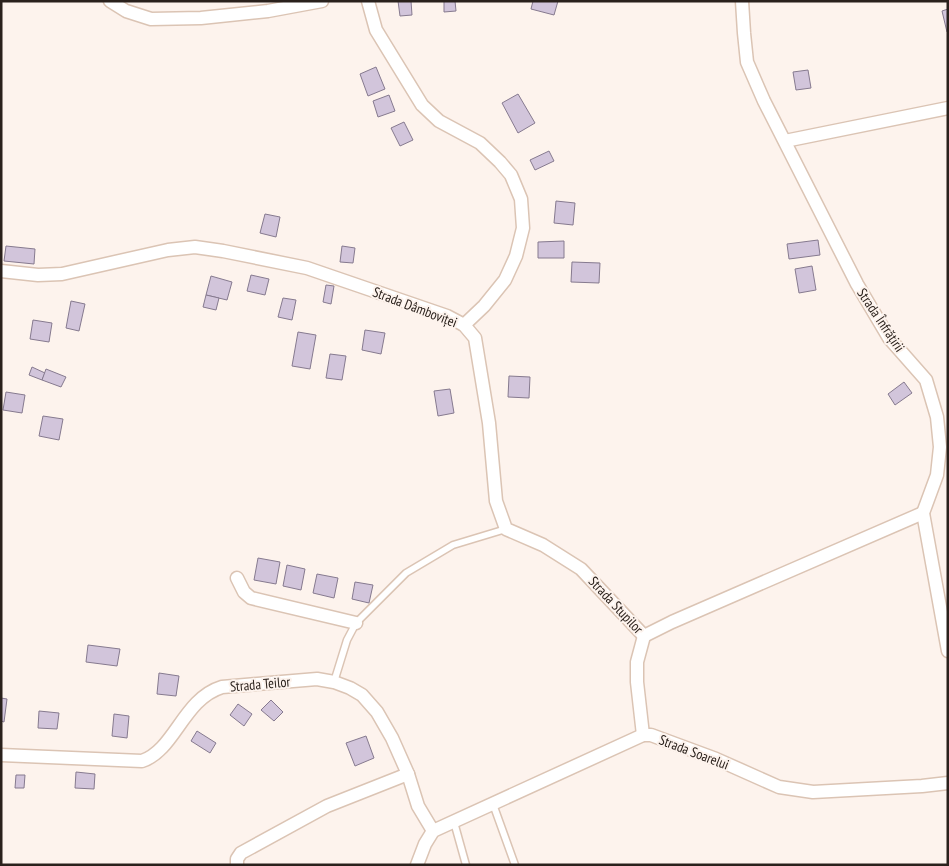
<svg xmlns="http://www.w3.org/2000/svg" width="949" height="866" viewBox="0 0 949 866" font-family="'PT Sans Narrow',sans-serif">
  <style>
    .building { fill: #d2c5db; stroke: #867a8f }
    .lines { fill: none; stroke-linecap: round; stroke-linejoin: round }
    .service-casing { stroke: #dbc4b4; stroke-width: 9 }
    .minor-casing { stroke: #dbc4b4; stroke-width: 15 }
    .service { stroke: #fff; stroke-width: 6 }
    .minor { stroke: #fff; stroke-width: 12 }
    .labels { text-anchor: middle; stroke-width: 4; stroke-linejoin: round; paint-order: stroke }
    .street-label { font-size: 14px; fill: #2a211c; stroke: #fdf3ed }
  </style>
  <rect width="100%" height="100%" fill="#fdf3ed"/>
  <g class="building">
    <polygon points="398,1 411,1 412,15 400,16"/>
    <polygon points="444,1 455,1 456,11 444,12"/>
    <polygon points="533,1 558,1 554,15 531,9"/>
    <polygon points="948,9 948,32 947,32 942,11"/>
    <polygon points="376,67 385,89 368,96 360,74"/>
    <polygon points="808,70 811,88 796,90 793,72"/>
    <polygon points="518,94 535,123 518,133 502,103"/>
    <polygon points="389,95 395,111 378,117 373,101"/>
    <polygon points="404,122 413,140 400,146 391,128"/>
    <polygon points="549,151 554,161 535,170 530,160"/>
    <polygon points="556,201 575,203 573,225 554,223"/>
    <polygon points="265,214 280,217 276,237 260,233"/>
    <polygon points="818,240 820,255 789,259 787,244"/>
    <polygon points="564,241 564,258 538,258 538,242"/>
    <polygon points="6,246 35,249 34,264 4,261"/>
    <polygon points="342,246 355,248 353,263 340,262"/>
    <polygon points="572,262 600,263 599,283 571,282"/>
    <polygon points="812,266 816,290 799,293 795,269"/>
    <polygon points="251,275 269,279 265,295 247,291"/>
    <polygon points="211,276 232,282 227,300 206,295"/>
    <polygon points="326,285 334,286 331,304 323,302"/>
    <polygon points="206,295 219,298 216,310 203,307"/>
    <polygon points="283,298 296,300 292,320 278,317"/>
    <polygon points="71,301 85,304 79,331 66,328"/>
    <polygon points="33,320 52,323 49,342 30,339"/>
    <polygon points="365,330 385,333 381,354 362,350"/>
    <polygon points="298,332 316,335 310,369 292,366"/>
    <polygon points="330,354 346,356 342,380 326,378"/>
    <polygon points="32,367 45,373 42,380 29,375"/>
    <polygon points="46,369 66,377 61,387 42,380"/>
    <polygon points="509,376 530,377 529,398 508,397"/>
    <polygon points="904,382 912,393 895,405 888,394"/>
    <polygon points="450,389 454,413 438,416 434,391"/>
    <polygon points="6,392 25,395 22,413 3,410"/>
    <polygon points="43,416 63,419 59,440 39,436"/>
    <polygon points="258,558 280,562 276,584 254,580"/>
    <polygon points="287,565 305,569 301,590 283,586"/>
    <polygon points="317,574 338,578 334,598 313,593"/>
    <polygon points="355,582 373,585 369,603 352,599"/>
    <polygon points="88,645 120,649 117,666 86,662"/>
    <polygon points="159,673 179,676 176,696 157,694"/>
    <polygon points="1,698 7,699 4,722 1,721"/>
    <polygon points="271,700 283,712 274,721 261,710"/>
    <polygon points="238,704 252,714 244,726 230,715"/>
    <polygon points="39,711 59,713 57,729 38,728"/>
    <polygon points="114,714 129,716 127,738 112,736"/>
    <polygon points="197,731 216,743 210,753 191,741"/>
    <polygon points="366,736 374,758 355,766 346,743"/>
    <polygon points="76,772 95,774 94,789 75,788"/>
    <polygon points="16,775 25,775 24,788 15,788"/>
  </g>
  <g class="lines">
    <defs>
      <g id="service">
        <polyline points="334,682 347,640 356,623 406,573 453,545 506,529"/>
        <polyline points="493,804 515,865"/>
        <polyline points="454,822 466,865"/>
      </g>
      <g id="minor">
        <polyline points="110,1 126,11 151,19 201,18 268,11 322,1"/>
        <polyline points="368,1 376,30 422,105 439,121 480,143 500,162 511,175 521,199 523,228 516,256 505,280 484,306 464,325"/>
        <polyline points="742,1 744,33 747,62 764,101 857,284 889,338 926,380 937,417 940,447 937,475 923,513 948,651"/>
        <polyline points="785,141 948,108"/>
        <polyline points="1,271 38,275 62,274 168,250 195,247 223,251 307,268 447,316 464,325 475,338 489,423 496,501 506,529 543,545 581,569 644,636"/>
        <polyline points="237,578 244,592 251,598 356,623"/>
        <polyline points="644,636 672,622 923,513"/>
        <polyline points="643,735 637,682 637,662 644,636"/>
        <path d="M 1,755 L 142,761 C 175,750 183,699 222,687 L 317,679 L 334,682 L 350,688 L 362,695 L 377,712 L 392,738 L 408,774 L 418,806 L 433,831"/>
        <polyline points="237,865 237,859 241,853 327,806 408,774"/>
        <polyline points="417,865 425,844 433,831 643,735 651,735 716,759 779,787 813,792 922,786 948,783"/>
      </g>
    </defs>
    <use href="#service" class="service-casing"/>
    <use href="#minor" class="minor-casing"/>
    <use href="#service" class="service"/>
    <use href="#minor" class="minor"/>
  </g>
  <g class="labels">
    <g class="street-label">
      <text transform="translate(415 307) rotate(21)" y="5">Strada Dâmboviței</text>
      <text transform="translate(881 320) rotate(56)" y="5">Strada Înfrățirii</text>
      <text transform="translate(616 605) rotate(47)" y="5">Strada Stupilor</text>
      <text transform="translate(260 684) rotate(-5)" y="5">Strada Teilor</text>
      <text transform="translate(694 752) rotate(21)" y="5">Strada Soarelui</text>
    </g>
  </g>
  <rect width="949" height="866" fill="none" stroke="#2a211c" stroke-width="5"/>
</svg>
